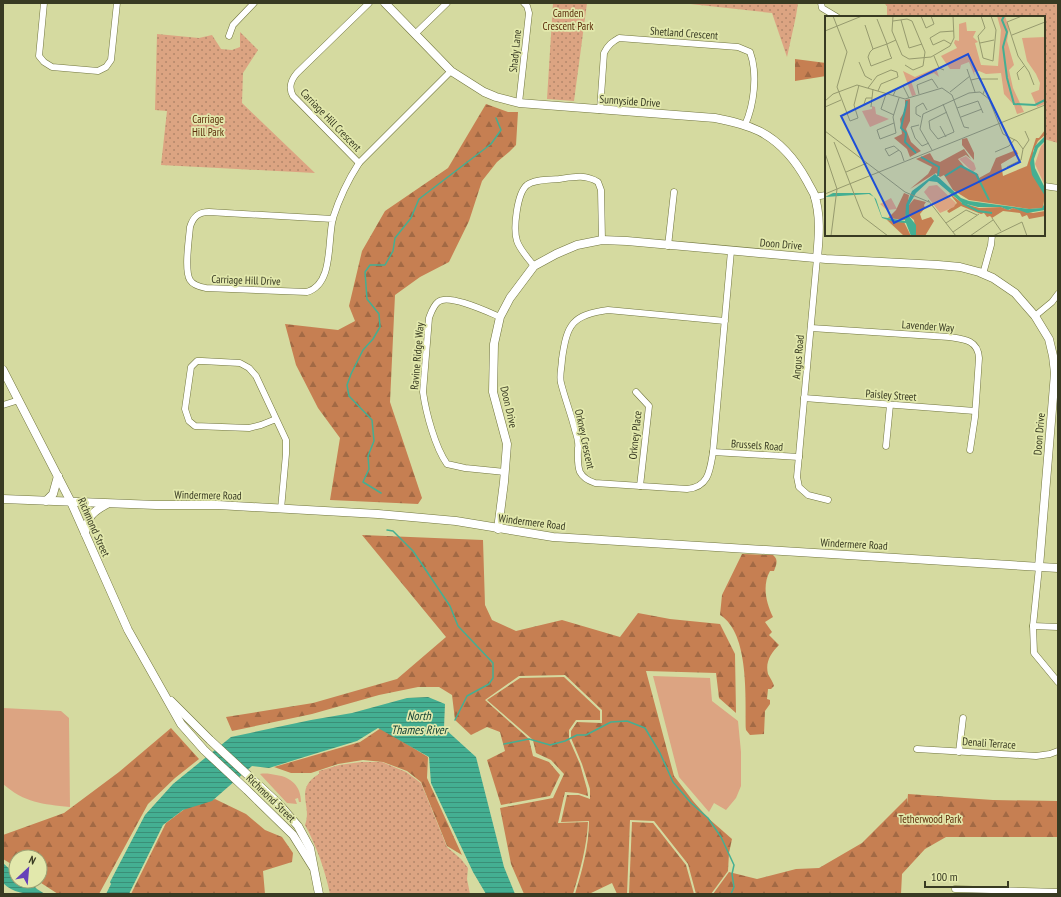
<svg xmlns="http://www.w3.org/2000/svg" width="1061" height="897" viewBox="0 0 1061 897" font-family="'PT Sans Narrow',sans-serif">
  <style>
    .grass { fill: #dca482 }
    .forest { fill: url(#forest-firs) }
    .park { fill: url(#park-dots) }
    .water { fill: url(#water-rules) }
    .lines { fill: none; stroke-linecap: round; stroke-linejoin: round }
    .stream { stroke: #44af92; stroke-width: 1.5 }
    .street-casing { stroke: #71753e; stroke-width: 7 }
    .secondary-casing { stroke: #71753e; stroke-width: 9 }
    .street { stroke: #fff; stroke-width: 6 }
    .secondary { stroke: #fff; stroke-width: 8 }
    .labels { text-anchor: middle; stroke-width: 3.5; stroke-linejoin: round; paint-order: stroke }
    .park-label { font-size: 11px; fill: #5d2e0b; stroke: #e2e8ac }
    .street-label { font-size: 11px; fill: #383a22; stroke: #e2e8ac }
    .water-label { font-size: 12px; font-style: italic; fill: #164438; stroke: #e2e8ac }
    .inset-river { fill: none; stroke: #44af92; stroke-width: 2 }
    .inset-road { fill: none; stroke: #969a6e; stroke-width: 1 }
    .view { fill: #1d4ed8; fill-opacity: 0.15; stroke: #1d4ed8; stroke-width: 2 }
    .inset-edge { fill: none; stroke: #383a22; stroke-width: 2 }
  </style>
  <defs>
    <pattern id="forest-firs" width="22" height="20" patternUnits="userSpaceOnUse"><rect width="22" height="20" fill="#c67f52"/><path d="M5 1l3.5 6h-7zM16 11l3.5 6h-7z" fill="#a26944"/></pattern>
    <pattern id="park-dots" width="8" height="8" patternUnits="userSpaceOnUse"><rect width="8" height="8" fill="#dca482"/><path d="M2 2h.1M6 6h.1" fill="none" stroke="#b3876a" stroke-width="1.8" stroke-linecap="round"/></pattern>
    <pattern id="water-rules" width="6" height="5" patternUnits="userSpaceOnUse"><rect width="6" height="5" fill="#44af92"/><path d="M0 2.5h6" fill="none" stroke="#3a8f77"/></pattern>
  </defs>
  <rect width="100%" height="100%" fill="#d5daa0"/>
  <g class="grass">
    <polygon points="653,676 710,678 712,701 738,721 741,752 741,786 736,798 726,810 714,803 709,812 679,777"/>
    <path d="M 3,708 L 61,711 L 69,718 L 70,807 C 42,804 25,803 3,784 Z"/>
    <path d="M 260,774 C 265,773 271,774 276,775 C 291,777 301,786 301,802 L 299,802 L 298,798 L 295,799 L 297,804 L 287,803 Z"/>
  </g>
  <g class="forest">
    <polygon points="795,59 826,63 826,76 795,81"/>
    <polygon points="486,104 508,112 518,112 516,145 509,152 497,162 482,181 469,221 449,262 420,277 395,295 390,402 422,498 418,504 330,500 340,438 318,408 296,365 285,324 338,330 355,321 349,306 362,251 385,211 448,168"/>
    <path d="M 362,535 L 483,540 L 485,605 L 492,620 L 516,631 L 562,620 L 620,637 L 638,613 L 670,619 L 720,624 L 735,654 L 736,713 L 719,698 L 716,673 L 646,671 L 674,776 L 693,801 L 708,818 L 732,839 L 729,853 L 728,871 L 711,894 L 696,894 L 688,864 L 654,821 L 630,820 L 627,894 L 617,894 L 612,883 L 589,894 L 575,894 C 582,871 589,846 589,821 L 561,822 L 567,795 L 579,795 L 590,799 L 590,789 L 582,764 L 571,738 L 571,731 L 577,722 L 602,723 L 602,710 L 565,675 L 519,676 L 485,700 L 529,739 L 533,756 L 549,762 L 560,775 L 550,796 L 501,805 L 487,760 L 505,751 L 500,732 L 487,727 L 471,735 L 455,720 L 452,695 L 439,687 L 418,687 L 379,695 L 312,714 L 232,731 L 226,717 L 313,703 L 397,679 L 446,637 Z"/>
    <path d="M 742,554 L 773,555 C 779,560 776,565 774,571 L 770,571 C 762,585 766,603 773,617 L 765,622 L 772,632 L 769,635 L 779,645 C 771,653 765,662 768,674 C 770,678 773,682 774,686 L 771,689 L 768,689 L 767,699 L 770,700 L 770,704 L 765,711 L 764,734 L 750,735 L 746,730 C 745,700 750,633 720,615 L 722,595 Z"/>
    <path d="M 564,677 L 600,711 L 600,720 L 576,720 L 569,730 L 569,739 L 580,764 L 587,789 L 588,796 L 578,793 L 565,792 L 558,823 L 588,822 C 587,846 580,871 573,894 L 524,894 L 511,864 L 500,808 L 553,798 L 564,774 L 551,760 L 536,753 L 533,740 L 487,700 L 520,678 Z"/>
    <polygon points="171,728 199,759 175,778 148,804 99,894 58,894 38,881 40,881 40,857 16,857 16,867 3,859 3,835 64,813 119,772"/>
    <polygon points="381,728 428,757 427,778 462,855 447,846 421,782 407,771 383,762 363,760 338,764 311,773 291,773 274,767 360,742"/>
    <polygon points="908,794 993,800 1058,801 1058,837 946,837 925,849 902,874 901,894 713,894 729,872 757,879 796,869 819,868 862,843 907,798 907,805"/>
    <polygon points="215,799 246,814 265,830 282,837 293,853 292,862 263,871 265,894 131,894 166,823 186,808"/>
    <polygon points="632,822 653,823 686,865 694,894 629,894"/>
  </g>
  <g class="park">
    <polygon points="553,3 587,3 574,101 547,99"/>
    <polygon points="681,3 798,3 796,16 787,57 772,13"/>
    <polygon points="884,3 1058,3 1058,143 1044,139 1044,17 887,17 887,6"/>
    <polygon points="240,32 258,50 243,73 242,103 315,173 161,165 167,111 155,110 157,34 199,38 212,35 221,49 232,50 240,47"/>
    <path d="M 361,762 L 382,762 L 406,772 L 421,783 L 447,847 L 461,859 L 468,868 L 467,879 L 470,894 L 330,894 C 325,870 317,847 305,825 C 313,806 293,789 319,774 L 319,771 L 339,765 Z"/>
  </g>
  <g class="water">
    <polygon points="428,697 445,704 444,728 476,757 504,867 515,894 486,894 473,872 431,783 429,757 378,728 357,741 314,754 269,768 252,766 212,801 183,810 163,825 129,894 106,894 111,884 110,882 145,815 173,784 231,737 311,720 352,713 407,698"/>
    <path d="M 3,863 L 16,875 L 16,881 L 29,881 L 37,889 L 45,894 C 29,894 15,895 3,883 Z"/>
  </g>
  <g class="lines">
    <g class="stream">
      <polyline points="381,493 363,482 369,469 368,456 374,441 372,420 349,396 347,385 351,374 363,350 373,339 380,327 379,314 367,299 365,272 370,265 385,265 393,251 395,238 411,218 419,199 491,144 501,130 496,118"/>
      <polyline points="387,530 393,531 413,551 450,606 458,626 493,663 493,678 489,684 467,696 455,720"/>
      <polyline points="504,744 529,739 550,745 565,741 577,735 586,735 611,722 627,721 645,728 660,753 673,782 691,803 708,818 721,837 734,865 732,874 734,887 731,894"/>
    </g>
    <defs>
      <g id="street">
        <polyline points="44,3 39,56 44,62 52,67 98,71 106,67 111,60 117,3"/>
        <polyline points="821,3 822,8 837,17"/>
        <polyline points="415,34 447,3"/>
        <polyline points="229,36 233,25 254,3"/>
        <polyline points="519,103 529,13 527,6 524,3"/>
        <path d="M 600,110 L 604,53 C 608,45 612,42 619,38 L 738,47 L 750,52 C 758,74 754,105 745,125"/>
        <path d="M 359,163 L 293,96 C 288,87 291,80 297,73 L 369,3"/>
        <polyline points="1044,186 1058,188"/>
        <polyline points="814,197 826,195"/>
        <path d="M 333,219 L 209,212 C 198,212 193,217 190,227 C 189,239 184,270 190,280 C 193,285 200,287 206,288 L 307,292 C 334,284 327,241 333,218 C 339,199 348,180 359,163 L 451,71"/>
        <polyline points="668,246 674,192"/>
        <polyline points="817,258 797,477 799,487 808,495 828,500"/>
        <path d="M 534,266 C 528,258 520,250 517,241 C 513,229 517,193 527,185 C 535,179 549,180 559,179 C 573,177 585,174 598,182 L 601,190 L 602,240"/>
        <polyline points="983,274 991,245 992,235"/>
        <polyline points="1035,316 1052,302 1058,294"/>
        <path d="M 500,317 C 488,312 448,293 438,302 C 433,306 431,313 429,318 L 423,392 C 426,413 435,447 447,464 L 465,468 L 505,472"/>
        <path d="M 725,321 L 608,310 C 572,315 567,324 562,359 C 562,366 559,376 561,383 C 565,399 571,414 575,430 C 577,436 579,443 578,448 C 578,456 577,465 580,472 C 583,478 589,481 595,483 L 687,489 C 709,487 710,470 713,452 L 731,251"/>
        <path d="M 811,328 L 949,337 C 964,339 978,340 979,358 L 975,417 L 970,450"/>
        <polyline points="636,392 649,406 640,486"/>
        <polyline points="804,398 975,411"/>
        <polyline points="3,405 19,400"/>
        <polyline points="276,419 261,425 249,428 195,426 189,421 185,409 191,367 197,361 202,361 240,363 249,368 256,376 286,440 286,454 281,509"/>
        <polyline points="886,446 890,405"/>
        <polyline points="713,452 799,457"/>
        <polyline points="1039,567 1033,626 1034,653 1058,682"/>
        <polyline points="1033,626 1058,627"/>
        <polyline points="917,749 1036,756 1050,754 1058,751"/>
        <polyline points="959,752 963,718"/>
        <polyline points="955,889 1058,892"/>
      </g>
      <g id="secondary">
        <path d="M 385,3 L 451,71 L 484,92 L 496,97 L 519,103 L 715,118 C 730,121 745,124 759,131 C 781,142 795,159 807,181 C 809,185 812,190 814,194 C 821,215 819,237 817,258"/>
        <polyline points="3,370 71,502 128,630 181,724 204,750 247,790 293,835 313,867"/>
        <polyline points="3,499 156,505 218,505 378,514 456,521 553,537 1058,568"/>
        <polyline points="46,501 53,494 58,476"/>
        <polyline points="498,529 504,482 507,444 493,392 494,344 500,317 510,298 534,266 556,254 577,245 602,240 627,241 826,259 938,265 960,267 979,272 993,278 1015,293 1035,316 1049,339 1053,356 1055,373 1039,567"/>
        <path d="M 85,533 C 88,516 92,512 107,504"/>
        <polyline points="171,701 210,740 278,803 298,826 310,848 319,894"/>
      </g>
    </defs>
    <use href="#street" class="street-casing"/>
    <use href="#secondary" class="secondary-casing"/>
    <use href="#street" class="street"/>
    <use href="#secondary" class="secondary"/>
  </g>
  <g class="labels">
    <g class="park-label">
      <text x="568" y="17">Camden<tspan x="568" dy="13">Crescent Park</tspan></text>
      <text x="208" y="123">Carriage<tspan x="208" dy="13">Hill Park</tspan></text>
      <text x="930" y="823">Tetherwood Park</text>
    </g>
    <g class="street-label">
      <text transform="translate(684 33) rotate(4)" y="4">Shetland Crescent</text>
      <text transform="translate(515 51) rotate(-84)" y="4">Shady Lane</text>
      <text transform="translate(630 101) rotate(4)" y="4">Sunnyside Drive</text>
      <text transform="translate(331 120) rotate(46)" y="4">Carriage Hill Crescent</text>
      <text transform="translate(781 244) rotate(5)" y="4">Doon Drive</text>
      <text transform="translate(246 280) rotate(2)" y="4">Carriage Hill Drive</text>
      <text transform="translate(928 326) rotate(4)" y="4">Lavender Way</text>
      <text transform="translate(417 356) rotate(-85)" y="4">Ravine Ridge Way</text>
      <text transform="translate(798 357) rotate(-85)" y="4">Angus Road</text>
      <text transform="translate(891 395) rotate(4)" y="4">Paisley Street</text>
      <text transform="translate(509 407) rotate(77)" y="4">Doon Drive</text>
      <text transform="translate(1039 434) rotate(-85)" y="4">Doon Drive</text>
      <text transform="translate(635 435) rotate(-84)" y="4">Orkney Place</text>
      <text transform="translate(585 439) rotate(78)" y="4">Orkney Crescent</text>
      <text transform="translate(757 445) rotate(4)" y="4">Brussels Road</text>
      <text transform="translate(208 495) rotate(1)" y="4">Windermere Road</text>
      <text transform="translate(532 522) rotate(7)" y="4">Windermere Road</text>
      <text transform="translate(94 527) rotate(66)" y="4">Richmond Street</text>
      <text transform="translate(854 544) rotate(3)" y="4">Windermere Road</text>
      <text transform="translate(989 743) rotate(4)" y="4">Denali Terrace</text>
      <text transform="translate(271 798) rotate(44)" y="4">Richmond Street</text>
    </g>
    <g class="water-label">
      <text x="419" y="720">North<tspan x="419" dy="14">Thames River</tspan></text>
    </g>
  </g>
  <g transform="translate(825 16)">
    <rect width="220" height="220" fill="#d5daa0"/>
    <path d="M 141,140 L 149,147 L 151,153 L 148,156 L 134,143 ZM 66,182 L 72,193 L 62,194 L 55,188 Z" fill="#dca482"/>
    <path d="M 85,83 L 85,105 L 81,113 L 86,126 L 96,135 L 85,141 L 82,133 L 69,122 L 77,118 L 75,103 L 80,94 L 80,84 ZM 220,114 L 220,119 L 213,125 L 208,135 L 209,159 L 220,178 L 218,192 L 204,193 L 144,184 L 128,174 L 119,159 L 115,161 L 111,157 L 85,173 L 103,158 L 107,151 L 91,143 L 105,137 L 109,144 L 115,146 L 139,133 L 146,143 L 141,139 L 133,143 L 142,154 L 153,158 L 154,162 L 165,156 L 171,142 L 191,134 L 193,138 L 176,148 L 178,160 L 202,150 L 211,122 L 214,122 ZM 142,122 L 149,137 L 149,144 L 137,129 L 137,123 ZM 79,177 L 84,179 L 80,204 L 63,202 L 71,194 ZM 124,177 L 137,187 L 154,192 L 176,191 L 184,194 L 188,192 L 208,197 L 220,195 L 220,200 L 204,203 L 202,199 L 197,201 L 195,197 L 178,195 L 167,202 L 165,200 L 162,201 L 159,197 L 156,198 L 136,190 L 124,197 L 122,195 L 132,187 ZM 89,183 L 101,186 L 99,189 L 100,192 L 95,198 L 97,204 L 106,201 L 109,205 L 100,220 L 91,220 L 89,204 L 84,200 L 84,189 ZM 62,204 L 79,206 L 86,220 L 79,220 Z" fill="#c67f52"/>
    <path d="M 172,0 L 180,0 L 184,12 L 182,25 L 189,49 L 184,54 L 188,72 L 199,96 L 192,98 L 189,89 L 179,78 L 176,57 L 161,58 L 154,55 L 149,56 L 150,61 L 144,46 L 136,49 L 135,53 L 125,53 L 116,40 L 132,32 L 129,27 L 130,24 L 134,25 L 134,8 L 141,6 L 142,15 L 151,15 L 148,21 L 153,26 L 150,27 L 156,49 L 173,50 L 176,14 ZM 220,21 L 220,88 L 212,91 L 206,77 L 214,74 L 215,67 L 211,58 L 202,45 L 197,22 ZM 111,52 L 114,61 L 109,57 L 86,65 L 91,79 L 87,80 L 78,55 L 90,61 ZM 47,90 L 50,91 L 51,98 L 64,103 L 45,111 L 37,95 L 47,93 ZM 220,126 L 220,170 L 210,148 L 216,130 ZM 112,169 L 131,187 L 129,191 L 115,197 L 99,176 L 104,170 Z" fill="#dca482"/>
    <path d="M 220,120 L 220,125 L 213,132 L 209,143 L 210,152 L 220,172 L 220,180 L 207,159 L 205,147 L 210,130 ZM 110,158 L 136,182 L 144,185 L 204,193 L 217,192 L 220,187 L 220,194 L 202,197 L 188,192 L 183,194 L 176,191 L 153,191 L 137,187 L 112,166 L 104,165 L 91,177 L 84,189 L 84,200 L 91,209 L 91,220 L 86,220 L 81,207 L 69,206 L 57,202 L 49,181 L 44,178 L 0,181 L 8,177 L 45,177 L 51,183 L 57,201 L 80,205 L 81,189 L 87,175 Z" fill="#44af92"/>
    <path class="inset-river" d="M 179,0 L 177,4 L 182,16 L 178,31 L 182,62 L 189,88 L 210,89 L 220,84M 82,85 L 76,112 L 81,117 L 80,126 L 91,137M 96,141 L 114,151 L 113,160M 120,160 L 136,150 L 151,158 L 164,184M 137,187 L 153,195 L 167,197"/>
    <path class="inset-road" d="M 8,0 L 22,36 L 12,71 L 25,105 L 33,102 L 29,89 L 34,69M 68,0 L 67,15 L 77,39 L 84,43 L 106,41 L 125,30 L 129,22 L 128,0M 96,0 L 101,12 L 109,8 L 106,0M 156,0 L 160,12 L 153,20 L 158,42 L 168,45 L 171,14 L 166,0M 197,0 L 182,6 L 193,40 L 204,56 L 209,69M 52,3 L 62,28 L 62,29 L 66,41 L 67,42 L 46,50 L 43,41 L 45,36 L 48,33 L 62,28 L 71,24M 76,4 L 84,32 L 97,28M 68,5 L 82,3 L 87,5 L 100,36 L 98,50 L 88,54 L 80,49M 40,9 L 48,33M 0,15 L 37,0M 187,19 L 220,6M 155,27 L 169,24M 126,28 L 119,24 L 108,29 L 105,22 L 115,16 L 129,15M 109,40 L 114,52 L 119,54M 34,46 L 40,60 L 47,64M 142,53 L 150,76M 156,63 L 173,63M 146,64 L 155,62 L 160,73 L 158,78M 194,64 L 192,57 L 199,50M 43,72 L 52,60 L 66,54 L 72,56 L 73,61 L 56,68 L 53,75M 125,76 L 145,60M 61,78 L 56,93 L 69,99M 94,78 L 92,69 L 107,63 L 113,72M 68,80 L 71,73 L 78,70 L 84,82M 0,85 L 8,78 L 32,69 L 80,83 L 117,72 L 127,79 L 139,111 L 144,112M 39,88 L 41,82 L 47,82M 118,88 L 128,113 L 129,116 L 113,123 L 105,113 L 104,105 L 122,96M 0,91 L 16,84M 46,91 L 48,73M 132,92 L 153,85 L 158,97M 96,101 L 91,98 L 91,91 L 98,87 L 102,94M 136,101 L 157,93M 69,107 L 52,114 L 55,123 L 71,117 L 68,101 L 74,82M 94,109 L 86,111 L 90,122 L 97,130 L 104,127M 115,110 L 121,121M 0,115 L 80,176 L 104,186M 9,126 L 38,201 L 63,220M 198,133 L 204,124 L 200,115M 74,134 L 64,140 L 60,133 L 69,130 L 76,136 L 79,145M 107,134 L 95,113 L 98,98 L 144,77 L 155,76 L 164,83 L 178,118 L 192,125 L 198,133 L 196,144 L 182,151M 170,136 L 184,130 L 190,123M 0,137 L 12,173 L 6,220M 21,156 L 42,147M 12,173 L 220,89M 0,178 L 12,173M 103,184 L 131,220M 167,202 L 176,215M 121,207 L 141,194 L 152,199M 128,216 L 154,198M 145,220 L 168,204M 168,220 L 197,206 L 202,220"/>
    <path class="view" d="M 143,38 L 195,146 L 69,207 L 16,100 Z"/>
    <rect width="220" height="220" class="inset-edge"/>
  </g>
  <rect width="1061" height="897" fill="none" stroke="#383a22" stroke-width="8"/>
  <g transform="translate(28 869) rotate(26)"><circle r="19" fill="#e2e8ac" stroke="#9ea275"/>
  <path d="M0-3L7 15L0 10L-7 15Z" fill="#6641b9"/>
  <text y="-6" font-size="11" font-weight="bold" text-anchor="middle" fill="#383a22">N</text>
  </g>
  <path d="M925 881v6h83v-6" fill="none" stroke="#383a22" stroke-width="2"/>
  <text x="931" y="881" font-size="12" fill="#383a22" stroke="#e2e8ac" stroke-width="3" paint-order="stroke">100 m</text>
</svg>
